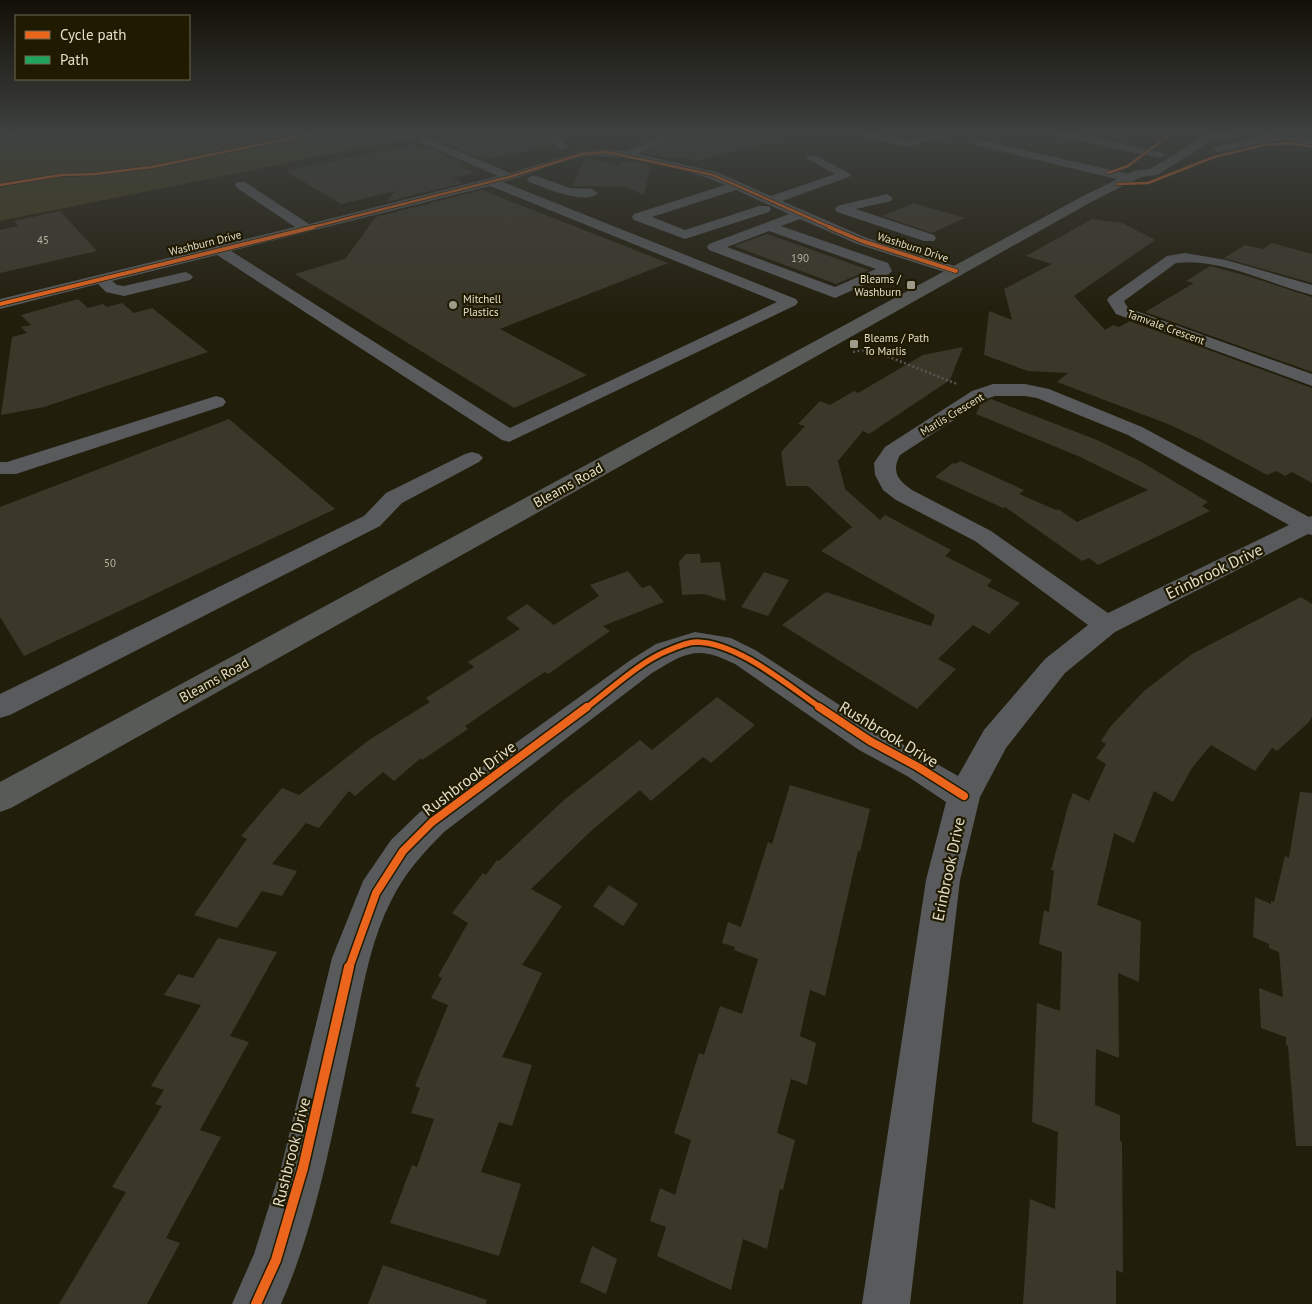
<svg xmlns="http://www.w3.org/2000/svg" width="1312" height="1304" viewBox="0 0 1312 1304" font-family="'PT Sans',sans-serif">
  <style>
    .green { fill: #403a17 }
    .building { fill: #3b382a }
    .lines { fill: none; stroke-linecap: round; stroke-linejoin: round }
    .path { stroke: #575653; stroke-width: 2.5; stroke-dasharray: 2 2.5; stroke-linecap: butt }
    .minor { fill: #585a5c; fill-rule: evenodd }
    .major { fill: #585a57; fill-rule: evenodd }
    .quiet { stroke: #20a55d; stroke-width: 2; stroke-dasharray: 4.5 2; stroke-linecap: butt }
    .cycleway-far4-casing { stroke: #201b00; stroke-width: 4 }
    .cycleway-far3-casing { stroke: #201b00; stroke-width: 5.5 }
    .cycleway-far2-casing { stroke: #201b00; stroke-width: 9 }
    .cycleway-far1-casing { stroke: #201b00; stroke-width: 11 }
    .cycleway-casing { stroke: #201b00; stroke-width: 13 }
    .cycleway-far4 { stroke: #eb651d; stroke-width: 2.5 }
    .cycleway-far3 { stroke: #eb651d; stroke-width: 4 }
    .cycleway-far2 { stroke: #eb651d; stroke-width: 5.5 }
    .cycleway-far1 { stroke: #eb651d; stroke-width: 8 }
    .cycleway { stroke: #eb651d; stroke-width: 10 }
    .poi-dot { fill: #9e9b88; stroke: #201b00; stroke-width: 2 }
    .labels { text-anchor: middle; stroke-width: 4.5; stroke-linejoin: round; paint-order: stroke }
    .number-label { font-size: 11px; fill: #b8b4a3 }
    .far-street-label { font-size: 11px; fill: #e1decb; stroke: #201b00 }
    .far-poi-label { font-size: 11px; fill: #e1decb; stroke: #201b00; text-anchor: start }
    .street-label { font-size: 14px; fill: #e1decb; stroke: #201b00 }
    .near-street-label { font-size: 16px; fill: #e1decb; stroke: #201b00 }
  </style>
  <rect width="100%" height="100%" fill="#221e0c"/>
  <polygon class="green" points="0,133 435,133 0,221"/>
  <g class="building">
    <polygon points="494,133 542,133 552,145 484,160 445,143"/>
    <polygon points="685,133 779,133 780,140 696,161 684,157 665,158 644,153"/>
    <polygon points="412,145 420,149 427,147 465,164 458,165 475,173 452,178 463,183 386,202 395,191 341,204 286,171"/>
    <polygon points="593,158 617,166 628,161 651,165 644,195 625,187 573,186 584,159"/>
    <polygon points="482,190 668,263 500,329 587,375 514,408 295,274 345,259 376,217"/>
    <polygon points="914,203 965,218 932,233 882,216"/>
    <polygon points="60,211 97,251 0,273 0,230 18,226 14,221"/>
    <polygon points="1092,219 1122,223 1155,240 1074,296 1105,330 1113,325 1119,327 1130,321 1312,388 1312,483 1292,472 1285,476 1277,471 1267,475 1202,440 1168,424 1057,382 1068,373 1028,371 984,355 989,311 1012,320 1004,289 1052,264 1026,256"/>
    <polygon points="767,234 869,270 836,284 734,246"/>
    <polygon points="1272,243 1312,254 1312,283 1224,258 1245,245 1263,249"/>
    <polygon points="1210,266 1244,275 1312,297 1312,372 1145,312 1194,283 1186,281"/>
    <polygon points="78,299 88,308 103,304 107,307 122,303 134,313 152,308 208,352 44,407 1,415 12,337 27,333 21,327 31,325 21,315"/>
    <polygon points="963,347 950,380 869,434 863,431 838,461 845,489 880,520 885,515 951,550 945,556 992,580 987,586 1020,603 989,634 973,625 938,659 956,669 917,709 782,625 826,592 931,626 935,615 821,551 852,527 808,486 786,486 781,452 805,426 798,424 820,401 830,405 854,391 858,393 923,355"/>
    <polygon points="991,399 1097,440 1140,461 1208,502 1202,506 1210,511 1098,565 1089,558 1082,561 1005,507 1003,508 935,477 953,463 955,464 960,461 1024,490 1019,494 1056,510 1058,509 1077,522 1148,490 1078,456 976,414 980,405"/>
    <polygon points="229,419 335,509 24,656 0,617 0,507"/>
    <polygon points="686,554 700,554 701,563 720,562 726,601 704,594 682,595 679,562"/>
    <polygon points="628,571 642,588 650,585 664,602 603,626 610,631 548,674 545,672 528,683 465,726 468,729 422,760 421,758 394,781 383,772 355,796 349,791 319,828 306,823 272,864 297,871 282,896 262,891 237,928 194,915 247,839 241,836 282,788 299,795 369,740 430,702 426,698 474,667 468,662 520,629 506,618 527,604 554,625 599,596 590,585"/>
    <polygon points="764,572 789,580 768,616 741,607"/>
    <polygon points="1301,597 1312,604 1312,717 1308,723 1277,751 1272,748 1255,771 1211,745 1192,768 1173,802 1154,791 1134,843 1114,833 1097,905 1141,921 1139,982 1118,973 1119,1058 1096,1049 1095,1105 1120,1115 1120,1141 1122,1142 1123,1273 1116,1270 1116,1304 1023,1304 1030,1199 1055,1209 1058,1132 1032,1122 1037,1003 1060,1011 1062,952 1039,944 1044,910 1049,912 1054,871 1051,870 1068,806 1073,793 1089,801 1106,764 1096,758 1106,744 1101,741 1110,727 1144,691 1192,654"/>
    <polygon points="717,697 755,725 711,763 703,757 651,801 640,790 591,831 531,889 562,906 522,965 542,973 502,1057 532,1065 512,1126 499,1122 481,1172 521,1184 499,1256 390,1223 412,1165 417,1167 434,1119 411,1113 420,1088 415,1086 448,1005 431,998 442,978 438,976 468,923 452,913 483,873 486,875 497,860 499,861 564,800 640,740 652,750"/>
    <polygon points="790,785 870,809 860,852 858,851 825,996 810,990 800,1036 816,1043 807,1085 791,1079 777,1133 795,1140 783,1190 780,1189 767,1249 743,1239 731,1290 657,1256 666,1227 650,1221 660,1188 675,1195 691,1140 674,1133 699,1053 704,1055 720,1006 742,1014 758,959 734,950 735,947 722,943 728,922 741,927 768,842 772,844"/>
    <polygon points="1300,792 1312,793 1312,1146 1296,1146 1288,1046 1286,1045 1286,1037 1261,1028 1259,988 1283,997 1279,952 1269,948 1269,944 1253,937 1255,897 1271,904 1271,901 1274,902 1285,856 1289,858"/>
    <polygon points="609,885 638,904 623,926 593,906"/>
    <polygon points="218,938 277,952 230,1036 249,1042 200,1130 221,1137 166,1238 180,1243 147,1304 59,1304 126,1192 112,1187 162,1106 155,1104 164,1090 151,1086 201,1005 164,995 178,974 193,978"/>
    <polygon points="592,1246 617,1259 606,1294 580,1282"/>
    <polygon points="383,1265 487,1300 486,1304 368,1304"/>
  </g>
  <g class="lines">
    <polyline class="path" points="853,352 869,349 957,384"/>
    <g class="minor">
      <polygon points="544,133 555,133 568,147 562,150 558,149"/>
      <path d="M 669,133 L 683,133 L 638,154 L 717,172 L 771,196 L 835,174 L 806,158 L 808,156 L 816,156 L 851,174 L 849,177 L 782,201 L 867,238 L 961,268 L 964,271 L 961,274 L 951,274 L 857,244 L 800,219 L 781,226 L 888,263 L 892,271 L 889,274 L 835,298 L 709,250 L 707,247 L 709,244 L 789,214 L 736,190 L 652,217 L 685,230 L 759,206 L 769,206 L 771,209 L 769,212 L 685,239 L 634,220 L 632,217 L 634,214 L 725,185 C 695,171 616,151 583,157 C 556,162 530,175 503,182 L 796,299 L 798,302 L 796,305 L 509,442 L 502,440 L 217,255 L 112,281 L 117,285 L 124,286 L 185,272 L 190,274 L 193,277 L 190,280 L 124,296 L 106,292 L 98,284 L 0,309 L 0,299 L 295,227 L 237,188 L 235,185 L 237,182 L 245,182 L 309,224 L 498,176 L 420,142 L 419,140 L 420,138 L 428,138 L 510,173 L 582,151 L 607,149 L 626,151 ZM 490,186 L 777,302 L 510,428 L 231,251 ZM 769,231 L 876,269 L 835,287 L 727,247 Z"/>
      <polygon points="856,133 874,133 907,141 927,135 941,134 946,137 945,139 928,141 907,147 857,135"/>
      <polygon points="1053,133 1073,133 1160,152 1166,155 1160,158 1058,136"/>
      <polygon points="979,140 1129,174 1135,178 1129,182 975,145 974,143 975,141"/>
      <path d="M 533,175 L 570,188 L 592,189 L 598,193 C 586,206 543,187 529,182 L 527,179 Z"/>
      <polygon points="887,194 893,198 891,201 856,209 934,235 936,238 934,241 924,241 837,212 835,209 837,206"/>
      <path d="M 1185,253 L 1226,260 L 1312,285 L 1312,295 C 1268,284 1222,258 1176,263 L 1124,301 L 1128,308 L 1312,374 L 1312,386 L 1116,314 L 1107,300 L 1109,297 L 1167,256 Z"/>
      <path d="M 993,384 L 1025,384 L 1049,389 L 1142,427 L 1309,517 L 1312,516 L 1312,535 L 1308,534 L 1115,632 L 1065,673 L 1006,748 L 980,797 L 960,880 L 910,1304 L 862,1304 L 926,880 L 946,802 L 907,776 L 859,750 L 735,664 C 698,645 686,652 652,673 L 444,832 C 423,853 404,874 391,901 C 369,944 362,994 352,1040 C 333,1129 318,1220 281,1304 L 232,1304 L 254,1254 L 281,1168 L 332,958 L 363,881 L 391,840 L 420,812 L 632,659 L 656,644 L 695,632 L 731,638 L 755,650 L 881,732 L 958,776 L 984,730 L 1045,659 L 1088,625 L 975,541 L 896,500 L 883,490 L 875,475 L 874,463 L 885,447 L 972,391 ZM 995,396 L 1025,396 L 1037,398 L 1128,435 L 1289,525 L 1108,613 L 991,531 L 912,490 C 898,480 891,472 900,455 L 986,399 Z"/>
      <polygon points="216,396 223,398 226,402 223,406 16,474 0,474 0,462 7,462"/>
      <polygon points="472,452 479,454 483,458 479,462 402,503 380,526 10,715 0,718 0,694 364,516 386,493 465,454"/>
    </g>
    <g class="major">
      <polygon points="1216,133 1242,133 1237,136 1214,140 1157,175 1141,177 1093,201 11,808 0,812 0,782 1085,195 1134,171 1150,169 1207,135"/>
      <polygon points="1263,133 1312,139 1312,145 1285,141 1270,142 1218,152 1212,149 1218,146 1263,137"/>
    </g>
    <polyline class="quiet" points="0,140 20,133"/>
    <defs>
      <g id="cycleway-far4">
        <polyline points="1108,173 1128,166 1172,133"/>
        <polyline points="1117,184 1148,183 1214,157 1263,145 1291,143 1312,147"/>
        <polyline points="0,185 61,175 95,174 152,167 315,133"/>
        <polyline points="309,228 509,177 582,154 607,152 713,175 832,228"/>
      </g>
      <g id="cycleway-far3">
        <polyline points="829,227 862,241 956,271"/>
        <polyline points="0,304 314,227"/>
      </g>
      <path id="cycleway-far2" d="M 586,708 C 609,691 641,661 667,651 C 676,647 688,642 697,642 C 738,643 787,685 821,708"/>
      <g id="cycleway-far1">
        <polyline points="819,707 870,741 918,767 964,796"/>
        <polyline points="349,968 376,893 403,851 432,822 587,707"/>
      </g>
      <polyline id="cycleway" points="256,1304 276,1260 303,1168 349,967"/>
    </defs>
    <use href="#cycleway-far4" class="cycleway-far4-casing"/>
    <use href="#cycleway-far3" class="cycleway-far3-casing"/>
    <use href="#cycleway-far2" class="cycleway-far2-casing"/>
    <use href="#cycleway-far1" class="cycleway-far1-casing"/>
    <use href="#cycleway" class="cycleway-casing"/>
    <use href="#cycleway-far4" class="cycleway-far4"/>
    <use href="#cycleway-far3" class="cycleway-far3"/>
    <use href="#cycleway-far2" class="cycleway-far2"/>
    <use href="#cycleway-far1" class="cycleway-far1"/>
    <use href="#cycleway" class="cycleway"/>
  </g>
  <linearGradient id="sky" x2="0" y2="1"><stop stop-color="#131007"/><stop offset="0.42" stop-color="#3e4140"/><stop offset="1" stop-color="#3e4140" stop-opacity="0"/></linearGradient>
  <rect width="1312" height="316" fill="url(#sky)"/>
  <g class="poi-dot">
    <rect x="906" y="280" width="10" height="10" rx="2.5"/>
    <circle cx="453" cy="305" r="5"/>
    <rect x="849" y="339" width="10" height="10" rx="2.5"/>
  </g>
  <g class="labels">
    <g class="number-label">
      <text x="43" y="244">45</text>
      <text x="800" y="262">190</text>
      <text x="110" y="567">50</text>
    </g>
    <g class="far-street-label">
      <text transform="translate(205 243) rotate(-14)" y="4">Washburn Drive</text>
      <text transform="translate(913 247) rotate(18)" y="4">Washburn Drive</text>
      <text transform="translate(1166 327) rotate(20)" y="4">Tamvale Crescent</text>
      <text transform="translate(952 414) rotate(-31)" y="4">Marlis Crescent</text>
    </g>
    <g class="far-poi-label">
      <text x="901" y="283" text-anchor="end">Bleams /<tspan x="901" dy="13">Washburn</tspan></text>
      <text x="463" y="303">Mitchell<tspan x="463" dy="13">Plastics</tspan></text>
      <text x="864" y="342">Bleams / Path<tspan x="864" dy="13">To Marlis</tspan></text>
    </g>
    <g class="street-label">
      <text transform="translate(568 485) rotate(-29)" y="5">Bleams Road</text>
      <text transform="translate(214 680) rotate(-29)" y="5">Bleams Road</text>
    </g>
    <g class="near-street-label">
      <text transform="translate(1214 571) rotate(-26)" y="6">Erinbrook Drive</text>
      <text transform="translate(889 734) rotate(31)" y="6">Rushbrook Drive</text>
      <text transform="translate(469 778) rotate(-37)" y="6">Rushbrook Drive</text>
      <text transform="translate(948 869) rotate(-78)" y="6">Erinbrook Drive</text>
      <text transform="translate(291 1152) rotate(-76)" y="6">Rushbrook Drive</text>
    </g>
  </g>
  <rect x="15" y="15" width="175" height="65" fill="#201b00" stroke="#6d6951"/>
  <rect x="25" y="31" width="25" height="8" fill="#eb651d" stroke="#6d6951"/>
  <text x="60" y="40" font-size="15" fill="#e1decb">Cycle path</text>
  <rect x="25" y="56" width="25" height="8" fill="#20a55d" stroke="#6d6951"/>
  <text x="60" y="65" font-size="15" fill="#e1decb">Path</text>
</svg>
